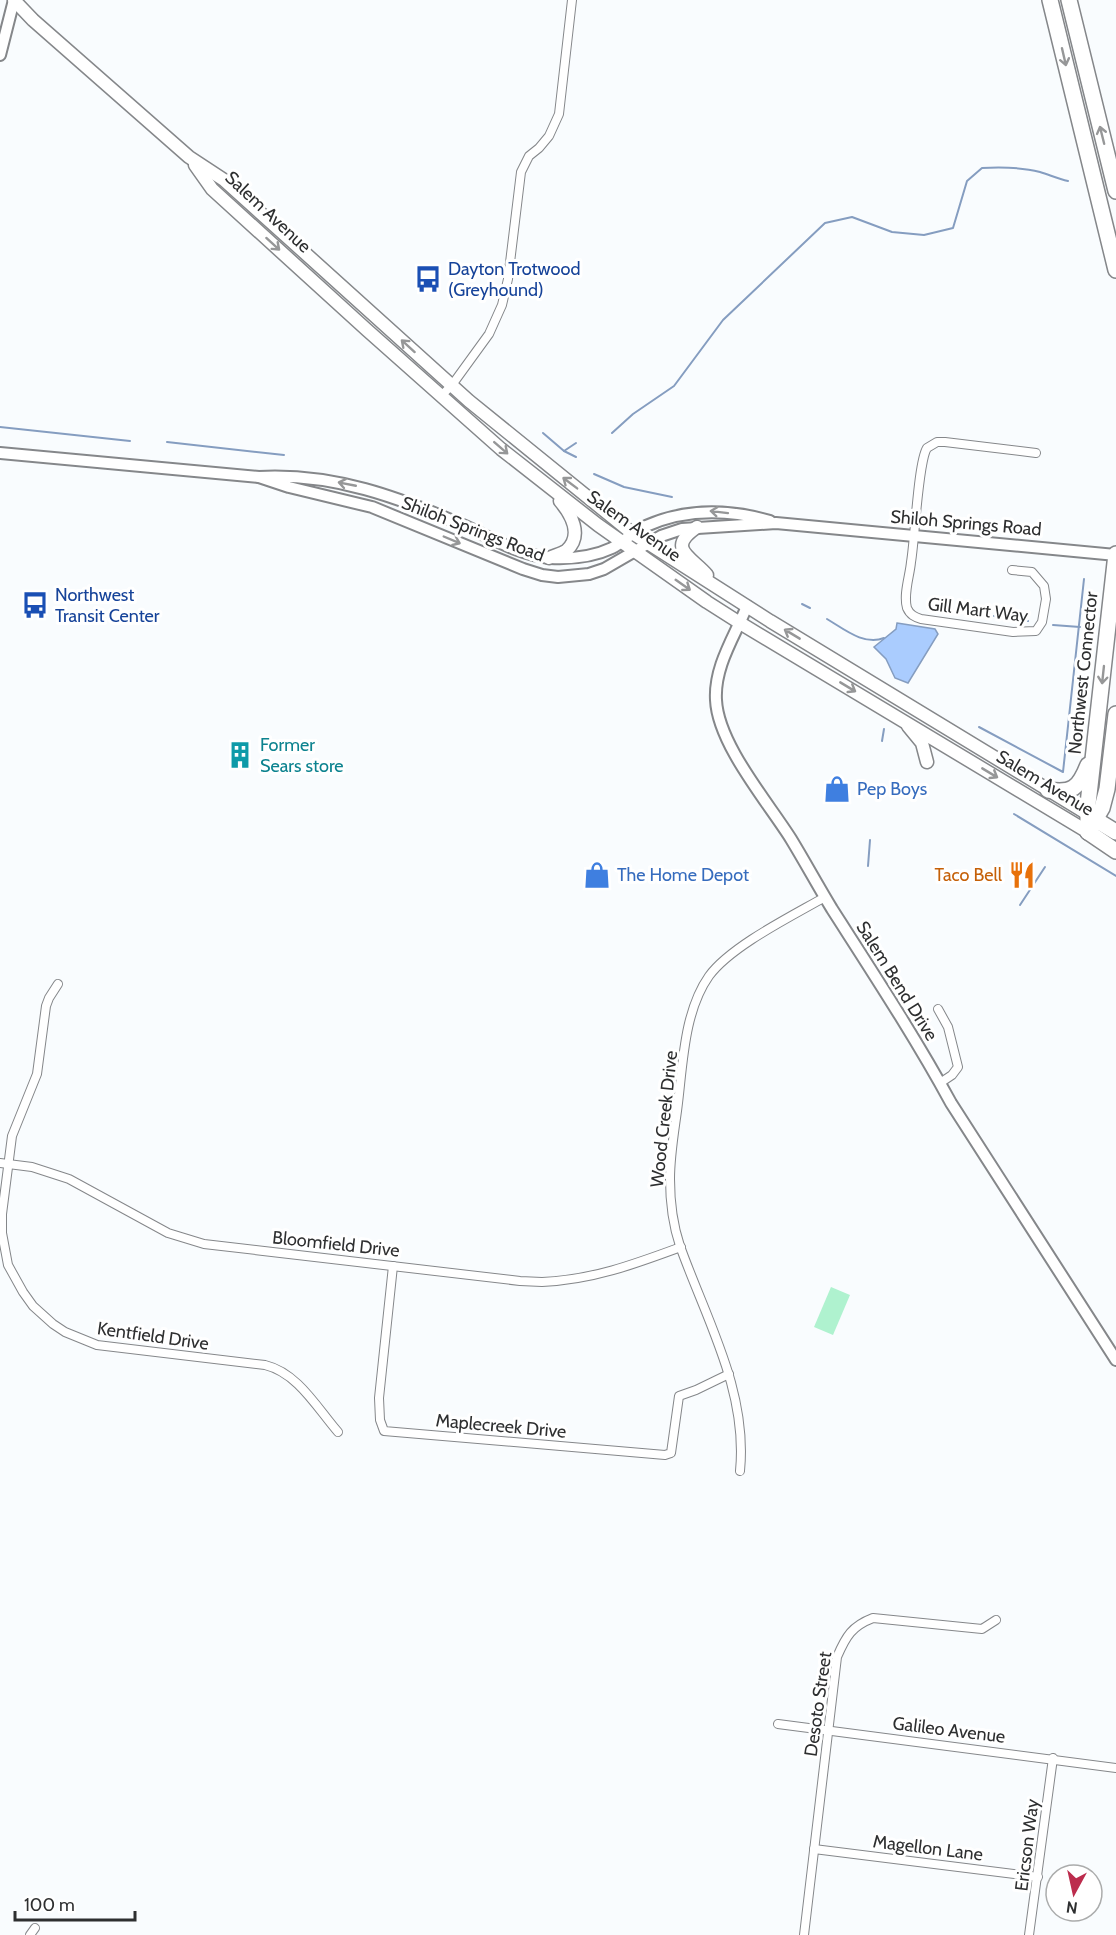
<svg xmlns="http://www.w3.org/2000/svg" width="1116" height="1935" viewBox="0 0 1116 1935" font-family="Cabin,sans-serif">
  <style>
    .green { fill: #aff2cf }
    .water { fill: #aaccfe; stroke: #859dc0; stroke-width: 1.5 }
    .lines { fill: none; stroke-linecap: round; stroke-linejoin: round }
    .stream { stroke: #859dc0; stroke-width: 2 }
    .street-casing { stroke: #85878a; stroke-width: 10 }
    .secondary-casing { stroke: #85878a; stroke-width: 14 }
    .primary-casing { stroke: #85878a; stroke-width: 15 }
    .highway-casing { stroke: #85878a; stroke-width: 18 }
    .street { stroke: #fff; stroke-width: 8 }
    .secondary { stroke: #fff; stroke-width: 10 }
    .primary { stroke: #fff; stroke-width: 12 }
    .highway { stroke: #fff; stroke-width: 15 }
    .oneway { stroke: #969798 }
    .labels { text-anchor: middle; stroke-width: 6; stroke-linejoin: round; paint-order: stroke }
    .street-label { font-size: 18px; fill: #2e2f30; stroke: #fff }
    .transit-label { font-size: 18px; fill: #164399; stroke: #fff; text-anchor: start }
    .culture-label { font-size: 18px; fill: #0d838f; stroke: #fff; text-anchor: start }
    .shop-label { font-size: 18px; fill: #366cbe; stroke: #fff; text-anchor: start }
    .food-label { font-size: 18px; fill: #c56008; stroke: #fff; text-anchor: end }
  </style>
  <rect width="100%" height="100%" fill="#f9fcfe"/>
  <polygon class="green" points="831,1287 850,1295 833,1335 814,1327"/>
  <polygon class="water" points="897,623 935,629 938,634 908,683 895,678 886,659 874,647 896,629"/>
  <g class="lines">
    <g class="stream">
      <polyline points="0,427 130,441"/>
      <polyline points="543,433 564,451 576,457"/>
      <path d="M 612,433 L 633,414 L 674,386 L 723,320 L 825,223 L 852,217 L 892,232 L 924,235 L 953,228 L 967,181 L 982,168 C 1001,167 1021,167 1040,172 C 1050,175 1058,179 1068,181"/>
      <polyline points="167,442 284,455"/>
      <polyline points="564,451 576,443"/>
      <polyline points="594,474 624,487 672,497"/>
      <polyline points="802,604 810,608"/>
      <polyline points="976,615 984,614"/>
      <polyline points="994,616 1028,621"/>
      <path d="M 827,619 C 844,629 864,646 884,638"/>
      <polyline points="1053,625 1080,627"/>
      <polyline points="979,727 1063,772 1084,579"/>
      <polyline points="882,741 884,729"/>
      <polyline points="1014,814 1116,876"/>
      <polyline points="868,866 870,840"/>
      <polyline points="1020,905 1045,867"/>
    </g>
    <defs>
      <g id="street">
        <polyline points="441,396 452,385 489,334 502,305 508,279 521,172 529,156 539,148 549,136 559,114 572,0"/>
        <path d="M 1012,570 L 1032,572 L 1044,586 L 1046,599 L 1042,622 L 1036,631 L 1013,632 L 921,619 C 915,617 910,615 907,608 C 903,594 910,575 911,562 C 915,539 918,462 927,448 L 937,442 L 945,442 L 1036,453"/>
        <path d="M 58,984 L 49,998 L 46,1006 L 37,1074 L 12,1136 L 2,1214 L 2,1233 L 8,1265 L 23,1292 L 33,1306 L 53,1324 L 65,1332 L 97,1345 L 265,1365 C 298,1373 317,1408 338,1432"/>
        <polyline points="938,1009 948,1027 958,1067 952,1075 940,1083"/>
        <path d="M 0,1163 L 32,1167 L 69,1179 L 168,1233 L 204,1244 L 520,1281 L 542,1282 C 592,1280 635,1264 681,1247"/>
        <polyline points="393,1266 379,1398 380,1420 384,1431 665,1455 671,1453 679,1396 696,1390 729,1374"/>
        <path d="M 740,1471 C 748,1391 706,1319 680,1246 C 673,1225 670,1200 670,1179 C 670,1156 674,1133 677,1111 C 683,1067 683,1013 709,976 C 731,946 792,916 825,897"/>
        <polyline points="778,1724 1116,1768"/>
        <polyline points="814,1849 1038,1877"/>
        <polyline points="30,1935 35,1928"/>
        <path d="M 804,1935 L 837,1657 C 846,1636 852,1626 873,1618 L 982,1629 L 996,1620"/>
        <polyline points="1029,1935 1053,1758"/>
      </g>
      <g id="secondary">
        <polyline points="0,55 14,0"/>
        <path d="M 0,453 L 259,477 C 334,473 398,497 465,526 C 492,538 519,555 550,558 C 570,559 593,557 612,548 C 624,542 633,531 646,526 C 687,508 728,509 770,521"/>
        <polyline points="259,477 289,487 372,507 523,569 542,575 558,577 589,574 604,569 661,536 682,529 776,523 1116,555"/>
        <path d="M 747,606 C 735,636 714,666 716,700 C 718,744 767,801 791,839 C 805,862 818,886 832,909 C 873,973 915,1037 951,1103 L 1116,1360"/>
      </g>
      <g id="primary">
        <polyline points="14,0 33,20 189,157 224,180 469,401 632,533 770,621 1088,814"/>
        <polyline points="195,165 212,189 367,330 501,449 598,525 707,602 740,623 1088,832"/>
        <path d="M 697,527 C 665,549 692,557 707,575"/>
        <path d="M 549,558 C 555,555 562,554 567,550 C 583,535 571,514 560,501"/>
        <polyline points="908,726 922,743 927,762"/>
      </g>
      <g id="highway">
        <polyline points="1050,0 1116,270"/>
        <polyline points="1069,0 1116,191"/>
        <path d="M 1048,790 C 1072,794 1079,788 1088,765"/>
        <polyline points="1088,815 1116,832"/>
        <polyline points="1088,832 1088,804 1116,554"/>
        <polyline points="1088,832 1102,808 1107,789 1116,714"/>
        <polyline points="1088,832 1116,851"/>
      </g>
    </defs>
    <use href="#street" class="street-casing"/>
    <use href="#secondary" class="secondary-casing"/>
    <use href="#primary" class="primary-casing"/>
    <use href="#highway" class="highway-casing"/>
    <use href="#street" class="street"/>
    <use href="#secondary" class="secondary"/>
    <use href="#primary" class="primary"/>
    <use href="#highway" class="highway"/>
  </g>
  <defs><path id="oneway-shaft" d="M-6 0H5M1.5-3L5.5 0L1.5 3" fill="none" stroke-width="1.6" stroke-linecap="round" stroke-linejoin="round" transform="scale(1.5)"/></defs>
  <g class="oneway">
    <use href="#oneway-shaft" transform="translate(1064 57) rotate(77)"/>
    <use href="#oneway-shaft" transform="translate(1102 135) rotate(-104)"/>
    <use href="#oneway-shaft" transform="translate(273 244) rotate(42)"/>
    <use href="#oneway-shaft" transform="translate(408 346) rotate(-138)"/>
    <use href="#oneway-shaft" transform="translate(501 448) rotate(41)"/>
    <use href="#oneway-shaft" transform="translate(570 483) rotate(-143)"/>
    <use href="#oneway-shaft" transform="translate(347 484) rotate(-169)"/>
    <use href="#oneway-shaft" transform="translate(719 512) rotate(-173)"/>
    <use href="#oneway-shaft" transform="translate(452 540) rotate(23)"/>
    <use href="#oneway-shaft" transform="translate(683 585) rotate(35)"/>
    <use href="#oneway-shaft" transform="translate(792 634) rotate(-149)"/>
    <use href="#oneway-shaft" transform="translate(1103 675) rotate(96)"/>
    <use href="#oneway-shaft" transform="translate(848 687) rotate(31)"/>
    <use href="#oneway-shaft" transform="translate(990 773) rotate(31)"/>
  </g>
  <defs>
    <symbol id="bus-bare" viewBox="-9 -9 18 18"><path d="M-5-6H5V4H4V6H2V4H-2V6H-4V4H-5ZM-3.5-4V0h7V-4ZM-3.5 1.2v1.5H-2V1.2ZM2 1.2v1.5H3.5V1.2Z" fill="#1a4fb4" stroke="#fff" stroke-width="2.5" paint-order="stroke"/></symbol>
    <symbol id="building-bare" viewBox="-9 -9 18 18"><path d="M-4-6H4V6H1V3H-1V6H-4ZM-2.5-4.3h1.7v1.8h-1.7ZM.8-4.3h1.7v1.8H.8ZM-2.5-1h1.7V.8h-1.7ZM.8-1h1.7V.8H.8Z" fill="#0f9aa8" stroke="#fff" stroke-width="2.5" paint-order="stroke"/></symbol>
    <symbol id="shop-bare" viewBox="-9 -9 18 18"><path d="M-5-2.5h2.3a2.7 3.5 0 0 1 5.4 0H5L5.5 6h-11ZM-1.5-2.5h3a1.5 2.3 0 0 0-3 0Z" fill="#3f7fe0" stroke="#fff" stroke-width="2.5" paint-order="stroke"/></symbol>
    <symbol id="restaurant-bare" viewBox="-9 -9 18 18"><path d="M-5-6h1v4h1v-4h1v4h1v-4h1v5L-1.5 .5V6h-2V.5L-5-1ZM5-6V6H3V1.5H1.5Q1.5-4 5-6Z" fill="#e8710a" stroke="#fff" stroke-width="2.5" paint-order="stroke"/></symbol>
  </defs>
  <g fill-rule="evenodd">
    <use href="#bus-bare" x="409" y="260" width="38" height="38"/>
    <use href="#bus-bare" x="16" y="586" width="38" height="38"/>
    <use href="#building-bare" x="221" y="736" width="38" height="38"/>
    <use href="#shop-bare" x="818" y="770" width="38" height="38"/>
    <use href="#shop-bare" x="578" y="856" width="38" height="38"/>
    <use href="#restaurant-bare" x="1003" y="856" width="38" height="38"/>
  </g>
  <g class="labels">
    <g class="street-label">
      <text transform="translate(268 212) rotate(43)" y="6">Salem Avenue</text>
      <text transform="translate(966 523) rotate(5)" y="6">Shiloh Springs Road</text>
      <text transform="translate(634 526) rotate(35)" y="6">Salem Avenue</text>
      <text transform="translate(473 529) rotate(21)" y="6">Shiloh Springs Road</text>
      <text transform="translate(978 610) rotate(7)" y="6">Gill Mart Way</text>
      <text transform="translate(1083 673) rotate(-84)" y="6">Northwest Connector</text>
      <text transform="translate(1045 783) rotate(31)" y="6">Salem Avenue</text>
      <text transform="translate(897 981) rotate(58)" y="6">Salem Bend Drive</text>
      <text transform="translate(664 1119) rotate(-84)" y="6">Wood Creek Drive</text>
      <text transform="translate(336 1244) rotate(6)" y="6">Bloomfield Drive</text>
      <text transform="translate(153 1336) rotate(8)" y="6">Kentfield Drive</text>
      <text transform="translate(501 1426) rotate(5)" y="6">Maplecreek Drive</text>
      <text transform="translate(818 1704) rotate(-82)" y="6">Desoto Street</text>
      <text transform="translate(949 1730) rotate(7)" y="6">Galileo Avenue</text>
      <text transform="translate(1027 1845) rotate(-83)" y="6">Ericson Way</text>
      <text transform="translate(928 1848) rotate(7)" y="6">Magellon Lane</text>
    </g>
    <g class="transit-label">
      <text x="448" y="275">Dayton Trotwood<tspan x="448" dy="21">(Greyhound)</tspan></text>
      <text x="55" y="601">Northwest<tspan x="55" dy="21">Transit Center</tspan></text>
    </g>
    <g class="culture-label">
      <text x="260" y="751">Former<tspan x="260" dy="21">Sears store</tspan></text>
    </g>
    <g class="shop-label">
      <text x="857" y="795">Pep Boys</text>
      <text x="617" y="881">The Home Depot</text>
    </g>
    <g class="food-label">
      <text x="1002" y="881">Taco Bell</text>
    </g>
  </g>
  <g transform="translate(1074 1893) rotate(188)"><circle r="28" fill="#ffffff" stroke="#abacac" stroke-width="1.5"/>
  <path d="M0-4.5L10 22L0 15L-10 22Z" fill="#bc2c4d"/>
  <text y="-9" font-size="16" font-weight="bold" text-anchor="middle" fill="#2e2f30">N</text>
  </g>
  <path d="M15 1911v9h120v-9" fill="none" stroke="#2e2f30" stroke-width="3"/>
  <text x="24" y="1911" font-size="18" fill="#2e2f30" stroke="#ffffff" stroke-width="4.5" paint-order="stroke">100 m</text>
</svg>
